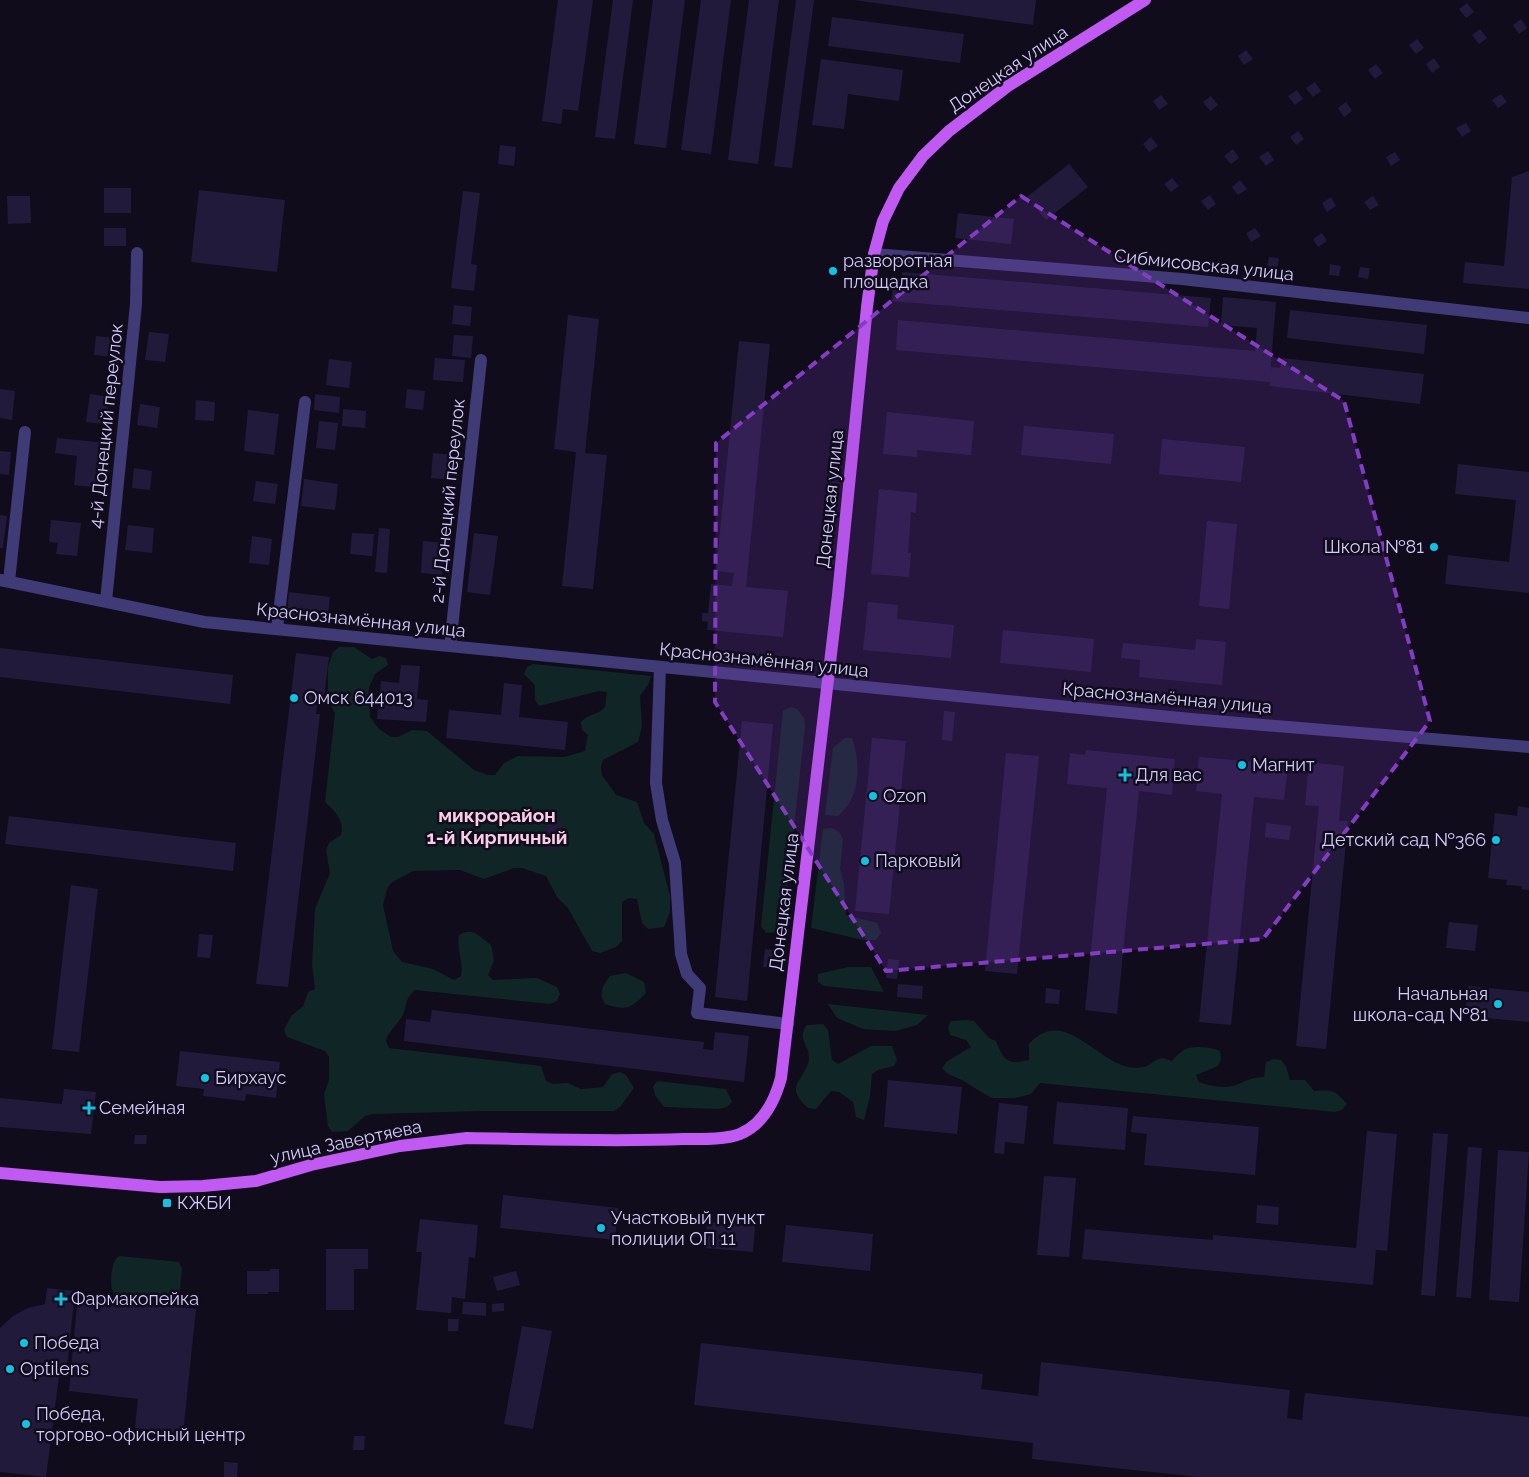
<svg xmlns="http://www.w3.org/2000/svg" width="1529" height="1477" viewBox="0 0 1529 1477" font-family="Raleway,sans-serif">
  <style>
    .green { fill: #102525 }
    .building { fill: #221a3b }
    .lines { fill: none; stroke-linecap: round; stroke-linejoin: round }
    .minor { stroke: #403b77; stroke-width: 12 }
    .major { stroke: #c15af3; stroke-width: 12 }
    .marked { fill: #843cc5; fill-opacity: 0.2; stroke: #843cc5; stroke-width: 4; stroke-dasharray: 10 6; stroke-linejoin: round }
    .poi-dot { fill: #10c3e2; stroke: #100c1c; stroke-width: 2 }
    .labels { text-anchor: middle; stroke-width: 5; stroke-linejoin: round; paint-order: stroke }
    .street-label { font-size: 18px; fill: #d3cbfb; stroke: #100c1c }
    .poi-label { font-size: 18px; fill: #d3cbfb; stroke: #100c1c; text-anchor: start }
    .neighbourhood-label { font-size: 19px; font-weight: bold; fill: #fbcce8; stroke: #100c1c }
  </style>
  <rect width="100%" height="100%" fill="#100c1c"/>
  <g class="green">
    <path d="M 339,647 L 354,647 L 372,659 L 379,656 L 386,658 L 388,665 L 375,674 L 369,687 L 370,717 L 379,729 L 391,737 L 398,737 L 412,730 L 427,731 L 474,770 L 488,775 L 495,775 L 504,763 L 518,756 L 564,757 L 585,751 L 588,735 L 582,730 L 581,722 C 588,713 597,716 605,707 L 607,692 L 599,691 L 539,706 L 535,700 L 535,685 L 524,674 L 527,667 L 533,664 L 651,676 L 649,683 L 640,696 L 642,726 L 638,742 L 603,760 L 601,767 L 602,775 L 616,795 L 637,802 L 644,823 L 654,834 L 670,896 L 670,912 L 664,927 L 648,929 L 642,923 L 637,899 L 629,898 L 622,902 L 622,941 L 616,947 L 600,953 L 592,951 L 568,908 L 557,897 L 546,876 L 522,868 L 514,868 L 484,879 L 460,870 L 413,871 L 391,883 L 387,889 L 383,905 L 393,951 L 402,962 L 433,969 L 454,980 L 461,976 C 464,962 456,949 459,935 C 473,926 480,937 491,945 L 494,961 L 488,975 L 493,980 L 537,978 L 557,987 L 560,994 L 557,1001 L 550,1004 L 415,990 C 403,1000 408,1008 401,1018 C 396,1027 388,1031 386,1041 L 389,1048 L 541,1066 L 546,1081 L 553,1084 L 568,1083 L 581,1089 L 603,1087 L 612,1074 L 620,1072 L 626,1075 L 634,1088 L 620,1107 L 614,1111 L 482,1111 L 373,1114 L 365,1116 L 348,1131 L 332,1132 L 328,1126 L 324,1094 L 329,1080 L 329,1057 L 325,1051 L 287,1037 L 284,1030 L 291,1016 L 303,1006 L 308,992 L 315,989 L 312,965 L 315,909 L 330,873 L 326,850 L 329,843 L 341,835 C 345,821 335,811 325,802 L 335,713 L 328,699 L 328,667 L 333,652 Z"/>
    <polygon points="790,707 797,709 804,718 805,726 786,902 778,905 776,912 785,925 781,932 766,933 761,926 783,711"/>
    <path d="M 845,738 L 852,738 C 859,758 860,781 851,800 C 848,806 843,811 838,816 L 825,815 L 833,748 Z"/>
    <polygon points="832,828 839,832 843,839 840,869 844,884 846,915 877,923 881,933 876,940 863,940 811,928 823,829"/>
    <polygon points="848,967 871,967 884,992 824,986 818,982 818,974"/>
    <path d="M 626,973 L 644,982 L 646,993 C 630,1009 627,1011 605,1004 C 598,992 603,986 610,976 Z"/>
    <polygon points="828,1004 928,1015 917,1025 896,1031 863,1029 837,1018"/>
    <path d="M 967,1020 L 974,1021 L 989,1038 L 996,1041 C 1004,1061 1007,1065 1029,1060 L 1029,1044 C 1063,1006 1095,1060 1128,1067 C 1133,1068 1143,1068 1147,1066 C 1158,1060 1158,1055 1172,1061 C 1175,1057 1179,1053 1184,1050 C 1193,1045 1210,1047 1220,1051 L 1221,1059 L 1218,1066 L 1196,1075 L 1199,1082 C 1210,1086 1224,1089 1236,1085 C 1249,1080 1249,1078 1264,1077 L 1266,1062 L 1274,1059 L 1281,1060 L 1286,1066 L 1290,1080 L 1305,1080 L 1314,1091 C 1332,1090 1335,1090 1347,1104 L 1342,1110 L 1335,1112 L 1040,1083 L 1031,1094 L 1015,1098 L 992,1098 L 981,1092 L 962,1080 L 948,1074 L 942,1068 L 946,1062 L 971,1047 L 966,1040 L 950,1035 L 948,1027 L 951,1021 Z"/>
    <path d="M 823,1024 L 828,1030 L 832,1060 L 838,1064 L 871,1046 L 892,1046 L 897,1060 L 894,1066 L 878,1070 L 872,1074 L 870,1096 L 864,1120 L 856,1117 L 853,1102 L 839,1092 L 831,1091 L 816,1109 L 808,1108 C 803,1103 795,1096 796,1088 C 798,1078 808,1070 809,1059 C 810,1045 796,1039 807,1025 Z"/>
    <polygon points="657,1081 726,1089 732,1102 727,1107 719,1109 664,1107 655,1095 653,1087"/>
    <path d="M 119,1256 L 179,1262 L 182,1269 L 179,1299 L 172,1302 L 115,1295 C 108,1288 111,1261 119,1256 Z"/>
  </g>
  <g class="building">
    <polygon points="558,0 593,0 578,111 563,109 561,124 542,121"/>
    <polygon points="613,0 633,0 615,139 595,137"/>
    <polygon points="653,0 685,0 666,148 634,144"/>
    <polygon points="701,0 731,0 711,154 681,150"/>
    <polygon points="749,0 779,0 758,164 728,160"/>
    <polygon points="796,0 814,0 792,168 774,166"/>
    <polygon points="854,0 1036,0 1033,25"/>
    <polygon points="1467,3 1474,12 1466,18 1459,9"/>
    <polygon points="832,17 964,34 960,63 828,46"/>
    <polygon points="1521,19 1527,28 1519,34 1513,25"/>
    <polygon points="1480,29 1487,38 1479,44 1472,35"/>
    <polygon points="1417,39 1424,48 1416,54 1409,45"/>
    <polygon points="1246,50 1253,59 1244,65 1238,56"/>
    <polygon points="1434,58 1440,67 1432,73 1426,64"/>
    <polygon points="821,59 903,70 899,101 848,94 844,129 812,125"/>
    <polygon points="1376,64 1383,73 1375,79 1368,70"/>
    <polygon points="1315,82 1321,91 1313,97 1306,88"/>
    <polygon points="1297,90 1303,99 1295,105 1288,96"/>
    <polygon points="1501,94 1507,102 1498,108 1492,100"/>
    <polygon points="1161,95 1168,104 1159,110 1153,101"/>
    <polygon points="1211,96 1218,105 1210,111 1203,102"/>
    <polygon points="1346,102 1352,111 1344,117 1338,108"/>
    <polygon points="1466,123 1471,131 1462,137 1456,128"/>
    <polygon points="1298,131 1304,139 1296,145 1290,137"/>
    <polygon points="1151,137 1158,146 1149,152 1143,144"/>
    <polygon points="500,145 516,147 514,166 498,164"/>
    <polygon points="1233,149 1239,158 1231,164 1224,156"/>
    <polygon points="1268,151 1274,160 1266,166 1259,157"/>
    <polygon points="1395,152 1400,160 1391,166 1386,157"/>
    <polygon points="1069,164 1088,187 1046,220 1027,197"/>
    <polygon points="1529,171 1529,289 1463,283 1465,262 1504,266 1512,177"/>
    <polygon points="1172,178 1179,186 1171,192 1164,184"/>
    <polygon points="1240,180 1247,189 1238,195 1232,187"/>
    <rect x="104" y="188" width="27" height="25"/>
    <polygon points="199,190 285,200 277,272 191,262"/>
    <polygon points="463,191 480,193 471,264 477,265 474,291 451,288"/>
    <polygon points="1210,195 1216,204 1208,210 1201,201"/>
    <polygon points="7,196 30,196 31,223 8,224"/>
    <polygon points="1373,196 1379,205 1370,210 1364,202"/>
    <polygon points="1331,197 1336,206 1327,212 1322,203"/>
    <polygon points="958,213 1014,219 1011,244 955,238"/>
    <rect x="104" y="228" width="22" height="18"/>
    <polygon points="1255,228 1261,236 1251,242 1246,233"/>
    <polygon points="1322,233 1327,241 1318,247 1313,239"/>
    <polygon points="1269,257 1279,258 1277,269 1267,267"/>
    <polygon points="1330,264 1341,266 1339,276 1329,275"/>
    <polygon points="1360,267 1370,268 1368,279 1358,277"/>
    <polygon points="902,272 1211,298 1208,327 891,301 893,285 901,285"/>
    <polygon points="1223,297 1276,302 1270,375 1271,367 1280,368 1282,358 1424,374 1420,404 1269,386 1270,382 896,350 898,320 1255,351 1257,328 1221,325"/>
    <polygon points="454,305 472,307 470,326 452,324"/>
    <polygon points="1290,310 1427,325 1424,354 1287,338"/>
    <polygon points="568,315 599,319 585,453 607,455 593,589 562,586 576,452 554,449"/>
    <polygon points="149,332 169,334 165,362 145,360"/>
    <polygon points="454,335 473,336 471,358 452,356"/>
    <polygon points="96,336 115,338 113,357 94,355"/>
    <polygon points="739,341 770,344 746,587 788,591 783,637 707,630 708,622 702,621 702,613 708,613 711,584 732,586 734,573 716,571"/>
    <polygon points="435,358 465,360 463,382 433,380"/>
    <polygon points="329,359 352,362 349,388 326,385"/>
    <polygon points="0,389 15,391 12,420 0,418"/>
    <polygon points="407,389 425,391 423,410 405,408"/>
    <polygon points="90,394 109,397 106,424 86,422"/>
    <polygon points="315,394 340,397 339,413 314,410"/>
    <polygon points="196,400 215,402 214,421 195,420"/>
    <polygon points="140,404 160,407 157,428 137,425"/>
    <polygon points="343,409 366,411 365,428 342,426"/>
    <polygon points="248,410 279,414 274,455 244,451"/>
    <polygon points="887,412 974,421 971,455 917,450 917,457 883,454"/>
    <polygon points="319,421 338,423 335,450 316,448"/>
    <polygon points="1024,426 1114,434 1111,464 1021,455"/>
    <polygon points="57,438 107,443 102,488 74,485 77,456 55,453"/>
    <polygon points="1162,439 1245,447 1241,482 1159,474"/>
    <polygon points="0,451 11,452 9,475 0,474"/>
    <polygon points="433,453 454,455 452,480 431,478"/>
    <polygon points="1458,464 1529,472 1529,593 1445,584 1448,555 1509,562 1516,500 1455,494"/>
    <polygon points="134,468 152,471 150,490 132,488"/>
    <polygon points="304,479 338,484 335,510 301,506"/>
    <polygon points="256,481 278,484 275,504 253,501"/>
    <polygon points="879,489 917,493 916,513 911,512 908,553 911,553 909,577 871,574"/>
    <polygon points="0,515 7,516 3,548 0,548"/>
    <polygon points="51,520 81,523 77,556 56,554 58,543 49,542"/>
    <polygon points="1207,521 1237,524 1229,609 1199,606"/>
    <polygon points="128,525 154,528 152,553 125,550"/>
    <polygon points="379,528 390,529 387,573 375,572"/>
    <polygon points="352,533 374,534 372,556 350,554"/>
    <polygon points="474,533 498,536 490,595 467,592"/>
    <polygon points="252,536 272,539 269,565 249,563"/>
    <polygon points="423,541 445,543 442,575 421,573"/>
    <polygon points="289,592 330,597 327,623 286,618"/>
    <polygon points="868,602 898,605 897,619 954,625 951,658 863,650"/>
    <polygon points="1003,630 1094,639 1091,672 1000,663"/>
    <polygon points="1196,639 1226,642 1222,685 1139,677 1140,660 1121,658 1123,643 1195,650"/>
    <polygon points="0,648 233,675 230,704 0,677"/>
    <polygon points="296,653 329,657 323,705 317,705 316,714 320,714 288,987 256,984"/>
    <polygon points="401,665 420,666 417,699 428,700 426,722 377,719 381,681 399,683"/>
    <polygon points="504,683 522,685 519,717 568,722 565,750 446,738 449,710 501,715"/>
    <polygon points="944,711 955,712 952,741 942,740"/>
    <polygon points="742,721 773,724 747,1001 715,997"/>
    <polygon points="872,738 906,741 889,914 855,911"/>
    <polygon points="1086,750 1175,759 1172,795 1139,791 1117,1014 1085,1010 1107,788 1067,784 1070,753 1085,755"/>
    <polygon points="1006,753 1039,756 1017,974 985,971"/>
    <polygon points="1199,757 1288,765 1284,800 1254,797 1231,1025 1199,1022 1222,794 1196,791"/>
    <polygon points="1309,762 1344,766 1339,821 1348,821 1326,1049 1296,1046 1319,806 1305,805"/>
    <polygon points="1518,806 1529,808 1529,890 1521,889 1522,886 1506,885 1507,880 1488,878 1495,813 1517,816"/>
    <polygon points="9,816 236,843 233,871 5,844"/>
    <polygon points="547,820 562,822 559,849 543,848"/>
    <polygon points="1266,823 1291,826 1289,840 1265,837"/>
    <polygon points="71,885 98,889 79,1052 52,1049"/>
    <polygon points="1449,922 1478,925 1475,951 1446,948"/>
    <polygon points="199,934 213,935 210,958 197,957"/>
    <polygon points="765,949 775,950 773,968 763,967"/>
    <polygon points="888,959 899,960 897,979 886,978"/>
    <polygon points="898,984 923,986 922,999 897,997"/>
    <polygon points="1468,986 1529,992 1529,1022 1465,1016"/>
    <polygon points="1046,988 1060,990 1059,1004 1045,1003"/>
    <polygon points="432,1010 704,1042 703,1049 713,1050 715,1032 749,1036 744,1082 404,1041 406,1019 430,1022"/>
    <polygon points="180,1051 280,1062 276,1098 246,1094 245,1101 203,1096 204,1089 176,1086"/>
    <polygon points="888,1080 962,1087 957,1134 884,1127"/>
    <polygon points="64,1089 96,1092 91,1134 0,1127 0,1098 62,1104"/>
    <polygon points="1057,1102 1128,1108 1125,1150 1053,1144"/>
    <polygon points="999,1103 1028,1106 1024,1144 1005,1142 1004,1154 994,1153"/>
    <polygon points="1133,1116 1259,1127 1255,1175 1144,1165 1147,1134 1131,1132"/>
    <polygon points="1367,1131 1397,1134 1387,1251 1376,1250 1373,1285 1082,1259 1085,1229 1213,1240 1213,1235 1356,1248"/>
    <polygon points="1433,1133 1448,1134 1435,1296 1421,1295"/>
    <polygon points="135,1135 147,1135 146,1144 134,1144"/>
    <polygon points="1468,1147 1482,1148 1471,1298 1456,1297"/>
    <polygon points="1498,1150 1529,1152 1519,1302 1489,1300"/>
    <polygon points="1044,1176 1076,1178 1069,1257 1037,1255"/>
    <polygon points="503,1195 618,1208 615,1240 500,1228"/>
    <polygon points="1257,1205 1279,1207 1278,1225 1256,1223"/>
    <polygon points="420,1219 478,1225 475,1258 469,1257 465,1299 452,1297 451,1313 416,1310 422,1252 416,1252"/>
    <polygon points="707,1222 755,1226 753,1252 705,1248"/>
    <polygon points="786,1225 873,1234 870,1271 782,1262"/>
    <polygon points="326,1249 368,1249 368,1269 354,1269 354,1310 326,1310"/>
    <polygon points="270,1269 279,1269 279,1292 268,1292 268,1294 247,1294 247,1271 270,1271"/>
    <polygon points="516,1271 520,1285 497,1291 493,1277"/>
    <polygon points="47,1288 75,1291 66,1377 59,1376 46,1477 0,1472 0,1328 13,1316 28,1308 45,1304"/>
    <polygon points="78,1294 196,1309 183,1434 135,1428 138,1399 69,1391"/>
    <polygon points="463,1302 486,1303 486,1316 462,1314"/>
    <polygon points="504,1303 504,1311 492,1312 492,1304"/>
    <polygon points="448,1319 459,1319 458,1331 448,1331"/>
    <polygon points="522,1326 552,1331 533,1429 504,1424"/>
    <polygon points="701,1343 983,1374 981,1389 1038,1396 1041,1362 1290,1390 1287,1418 1302,1420 1305,1393 1529,1417 1529,1477 1198,1477 1032,1459 1033,1443 694,1405"/>
    <polygon points="354,1436 365,1436 364,1450 353,1450"/>
    <polygon points="224,1462 238,1463 237,1477 224,1477"/>
  </g>
  <g class="lines">
    <g class="minor">
      <polyline points="874,254 1182,279 1529,318"/>
      <polyline points="0,580 204,622 1191,719 1529,747"/>
      <polyline points="9,581 25,432"/>
      <polyline points="106,601 136,304 137,253"/>
      <polyline points="277,629 305,402"/>
      <polyline points="450,646 481,360"/>
      <polyline points="660,667 656,783 662,820 675,863 681,954 687,974 700,988 697,1013 788,1024"/>
    </g>
    <path class="major" d="M 0,1173 L 160,1187 L 203,1186 L 256,1181 L 311,1165 L 400,1146 L 467,1138 C 539,1139 612,1142 684,1139 C 700,1139 725,1140 740,1134 C 764,1124 775,1100 781,1078 L 838,595 L 867,307 L 874,254 L 883,221 L 899,188 L 923,156 L 949,131 L 1008,86 L 1145,0"/>
  </g>
  <path class="marked" d="M 1021,196 L 1344,401 L 1430,721 L 1263,939 L 886,971 L 715,702 L 716,443 Z"/>
  <g class="poi-dot">
    <circle cx="833" cy="271" r="5"/>
    <circle cx="1434" cy="547" r="5"/>
    <circle cx="294" cy="698" r="5"/>
    <circle cx="1242" cy="765" r="5"/>
    <path d="M1122.5 767.5h5v5h5v5h-5v5h-5v-5h-5v-5h5z"/>
    <circle cx="873" cy="796" r="5"/>
    <circle cx="1496" cy="840" r="5"/>
    <circle cx="865" cy="861" r="5"/>
    <circle cx="1498" cy="1004" r="5"/>
    <circle cx="205" cy="1078" r="5"/>
    <path d="M86.5 1100.5h5v5h5v5h-5v5h-5v-5h-5v-5h5z"/>
    <rect x="162" y="1198" width="10" height="10" rx="2.5"/>
    <circle cx="601" cy="1228" r="5"/>
    <path d="M58.5 1291.5h5v5h5v5h-5v5h-5v-5h-5v-5h5z"/>
    <circle cx="24" cy="1343" r="5"/>
    <circle cx="10" cy="1369" r="5"/>
    <circle cx="26" cy="1424" r="5"/>
  </g>
  <g class="labels">
    <g class="street-label">
      <text transform="translate(1008 69) rotate(-34)" y="6">Донецкая улица</text>
      <text transform="translate(1204 265) rotate(6)" y="6">Сибмисовская улица</text>
      <text transform="translate(106 426) rotate(-84)" y="6">4-й Донецкий переулок</text>
      <text transform="translate(830 499) rotate(-84)" y="6">Донецкая улица</text>
      <text transform="translate(448 501) rotate(-84)" y="6">2-й Донецкий переулок</text>
      <text transform="translate(361 620) rotate(6)" y="6">Краснознамённая улица</text>
      <text transform="translate(764 660) rotate(6)" y="6">Краснознамённая улица</text>
      <text transform="translate(1167 698) rotate(5)" y="6">Краснознамённая улица</text>
      <text transform="translate(784 902) rotate(-83)" y="6">Донецкая улица</text>
      <text transform="translate(346 1142) rotate(-12)" y="6">улица Завертяева</text>
    </g>
    <g class="poi-label">
      <text x="843" y="267">разворотная<tspan x="843" dy="21">площадка</tspan></text>
      <text x="1424" y="553" text-anchor="end">Школа №81</text>
      <text x="304" y="704">Омск 644013</text>
      <text x="1252" y="771">Магнит</text>
      <text x="1135" y="781">Для вас</text>
      <text x="883" y="802">Ozon</text>
      <text x="1486" y="846" text-anchor="end">Детский сад №366</text>
      <text x="875" y="867">Парковый</text>
      <text x="1488" y="1000" text-anchor="end">Начальная<tspan x="1488" dy="21">школа-сад №81</tspan></text>
      <text x="215" y="1084">Бирхаус</text>
      <text x="99" y="1114">Семейная</text>
      <text x="177" y="1209">КЖБИ</text>
      <text x="611" y="1224">Участковый пункт<tspan x="611" dy="21">полиции ОП 11</tspan></text>
      <text x="71" y="1305">Фармакопейка</text>
      <text x="34" y="1349">Победа</text>
      <text x="20" y="1375">Optilens</text>
      <text x="36" y="1420">Победа,<tspan x="36" dy="21">торгово-офисный центр</tspan></text>
    </g>
    <g class="neighbourhood-label">
      <text x="497" y="822">микрорайон<tspan x="497" dy="22">1-й Кирпичный</tspan></text>
    </g>
  </g>
</svg>
